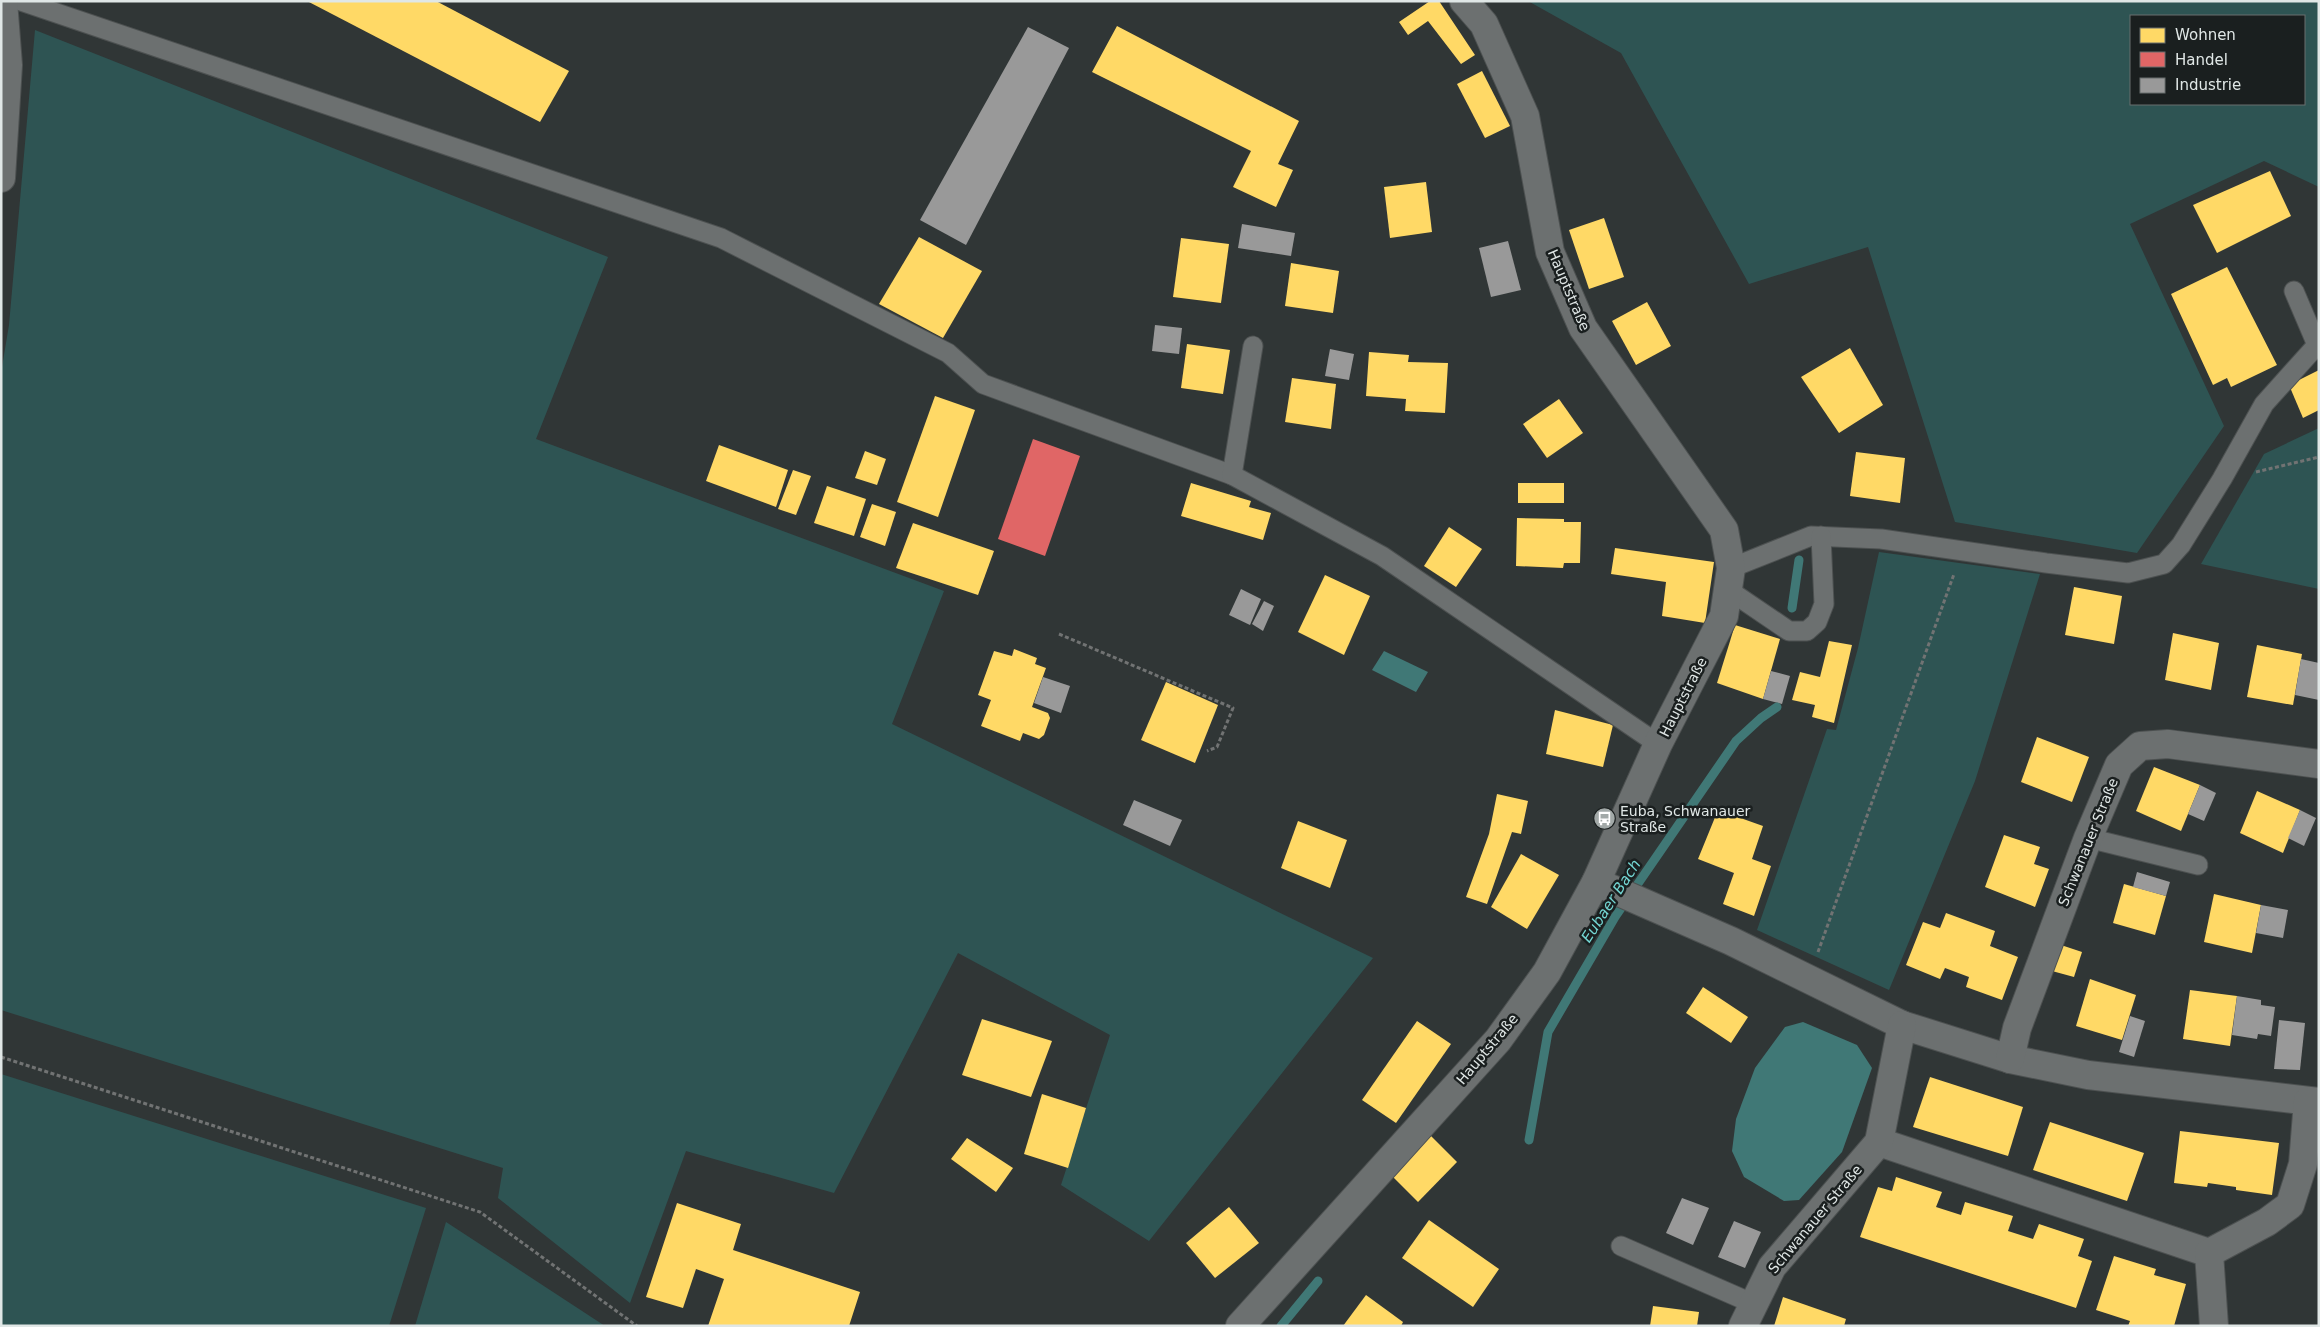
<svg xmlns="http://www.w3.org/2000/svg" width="2320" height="1327" viewBox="0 0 2320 1327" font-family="'DejaVu Sans',sans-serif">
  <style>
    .green { fill: #2e5453; fill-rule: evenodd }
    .water { fill: #407876 }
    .homes { fill: #ffd966 }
    .shops { fill: #e06666 }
    .industry { fill: #999 }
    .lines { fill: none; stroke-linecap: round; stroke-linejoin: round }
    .stream { stroke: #407876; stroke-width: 9 }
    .service-casing { stroke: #4d5151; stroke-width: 21 }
    .minor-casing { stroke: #4d5151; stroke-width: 30 }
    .tertiary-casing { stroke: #4d5151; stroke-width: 30 }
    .path { stroke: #717373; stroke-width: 3; stroke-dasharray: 4 2.5; stroke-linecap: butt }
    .service { stroke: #6c7070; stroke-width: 19 }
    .minor { stroke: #6c7070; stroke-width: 28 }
    .tertiary { stroke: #6c7070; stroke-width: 28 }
    .labels { text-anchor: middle; stroke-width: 5; stroke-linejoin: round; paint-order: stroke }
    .street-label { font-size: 14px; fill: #e0e7e6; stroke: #1a1f1f }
    .poi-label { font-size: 14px; fill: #e0e7e6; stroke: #1a1f1f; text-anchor: start }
    .water-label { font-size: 15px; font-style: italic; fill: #74d6d3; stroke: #1a1f1f }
  </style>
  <rect width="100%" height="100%" fill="#303636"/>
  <g class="green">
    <path d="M 1528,1 L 2319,1 L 2319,187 L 2264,161 L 2130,224 L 2224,426 L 2137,553 L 1955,522 L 1868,247 L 1749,284 L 1621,53 ZM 2304,16 L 2304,104 L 2131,104 L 2131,16 Z"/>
    <polygon points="35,30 608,257 536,439 944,591 892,724 1373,958 1149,1241 1061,1185 1110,1035 958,953 834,1193 686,1151 630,1303 498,1198 503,1168 1,1010 1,373 9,325"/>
    <polygon points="2319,428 2319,589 2201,564 2264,454"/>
    <polygon points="1879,552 2040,574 1975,781 1889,990 1757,930 1827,729 1836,730 1858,648"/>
    <polygon points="1,1074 426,1208 389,1326 1,1326"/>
    <polygon points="446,1222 605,1326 415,1326"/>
  </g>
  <g class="water">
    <polygon points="1384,651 1428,672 1416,692 1372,670"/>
    <polygon points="1803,1022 1857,1045 1872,1068 1842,1152 1799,1200 1784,1201 1744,1177 1732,1151 1736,1119 1755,1068 1785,1027"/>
  </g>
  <g class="homes">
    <polygon points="307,1 436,1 569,71 540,122"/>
    <polygon points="1430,1 1439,1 1475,55 1461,64 1428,21 1408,35 1399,22"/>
    <polygon points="1117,26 1299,121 1278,164 1293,170 1276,207 1233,187 1251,151 1092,72"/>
    <polygon points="1482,71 1510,126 1485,138 1457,84"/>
    <polygon points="2270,171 2291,216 2217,253 2193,205"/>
    <polygon points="1426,182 1432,232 1390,238 1384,187"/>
    <polygon points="1604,218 1624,277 1589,289 1569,230"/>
    <polygon points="919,237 982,271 943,338 879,304"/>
    <polygon points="1181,238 1229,244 1221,303 1173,297"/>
    <polygon points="1291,263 1339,271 1333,313 1285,306"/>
    <polygon points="2227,267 2277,365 2231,387 2227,378 2213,385 2171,294"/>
    <polygon points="1647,302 1671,346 1636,365 1612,321"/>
    <polygon points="1187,344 1230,350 1223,394 1181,388"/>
    <polygon points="1850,348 1883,405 1839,433 1801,377"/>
    <polygon points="1369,352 1409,355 1408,362 1448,363 1445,413 1405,411 1406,399 1366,396"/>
    <polygon points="2319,370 2319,410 2303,418 2289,385"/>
    <polygon points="1292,378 1336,384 1331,429 1285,422"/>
    <polygon points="935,396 975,410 938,517 897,502"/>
    <polygon points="1559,399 1583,433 1547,458 1523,424"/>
    <polygon points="719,445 788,470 776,507 706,481"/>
    <polygon points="865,451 886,459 877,485 855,478"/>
    <polygon points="1856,452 1905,458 1900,503 1850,496"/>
    <polygon points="793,470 811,476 796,515 778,509"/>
    <polygon points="1191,483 1251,501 1249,507 1271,513 1263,540 1181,516"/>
    <rect x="1518" y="483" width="46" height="20"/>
    <polygon points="827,486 866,499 854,536 814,523"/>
    <polygon points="872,504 896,512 885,546 860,537"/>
    <polygon points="1517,518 1564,519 1564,522 1581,522 1580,563 1564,563 1563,568 1516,566"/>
    <polygon points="913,523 994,551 978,595 896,568"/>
    <polygon points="1449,527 1482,549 1456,587 1424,566"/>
    <polygon points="1615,548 1714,562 1705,623 1662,616 1666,582 1611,574"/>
    <polygon points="1325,575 1370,596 1344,655 1298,632"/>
    <polygon points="2074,587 2122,596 2114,644 2065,635"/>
    <polygon points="1735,625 1780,639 1763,699 1717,683"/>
    <polygon points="2173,633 2219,643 2211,690 2165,680"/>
    <polygon points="1829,641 1852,645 1834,723 1812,717 1815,705 1792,700 1800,672 1820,677"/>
    <polygon points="2257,645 2302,654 2293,705 2247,697"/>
    <polygon points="1014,649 1037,658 1035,664 1046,668 1032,707 1048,713 1050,718 1044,735 1039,739 1023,733 1020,741 981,726 991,700 978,695 994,651 1012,656"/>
    <polygon points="1166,682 1218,705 1195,763 1141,740"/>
    <polygon points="1555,710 1613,725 1603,767 1546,754"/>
    <polygon points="2037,737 2089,757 2072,802 2021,782"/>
    <polygon points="2154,767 2200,785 2181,831 2136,811"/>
    <polygon points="2257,791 2300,810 2283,853 2240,833"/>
    <polygon points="1497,794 1528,801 1521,834 1512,832 1487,904 1466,897 1489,834"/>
    <polygon points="1718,810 1763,826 1752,859 1771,866 1754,916 1723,904 1734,873 1698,859"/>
    <polygon points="1298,821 1347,840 1330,888 1281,868"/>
    <polygon points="2004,835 2040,847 2034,864 2049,869 2035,907 1985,887"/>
    <polygon points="1521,854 1559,875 1527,929 1491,907"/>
    <polygon points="2124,884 2166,896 2155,935 2113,923"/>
    <polygon points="2214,894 2261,905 2252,953 2204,942"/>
    <polygon points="1946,913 1995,931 1990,946 2018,957 2002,1000 1966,987 1969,977 1945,968 1940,979 1906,965 1923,922 1940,928"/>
    <polygon points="2061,945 2082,952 2074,977 2052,971"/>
    <polygon points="2090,979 2136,995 2122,1040 2076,1026"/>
    <polygon points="1703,987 1748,1017 1731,1043 1686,1013"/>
    <polygon points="2190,990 2237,996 2230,1046 2183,1039"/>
    <polygon points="982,1019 1052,1041 1031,1097 962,1075"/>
    <polygon points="1417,1021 1451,1044 1396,1123 1362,1100"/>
    <polygon points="1930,1077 2023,1107 2008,1156 1913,1127"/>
    <polygon points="1042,1094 1086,1108 1068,1168 1024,1154"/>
    <polygon points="2050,1122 2144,1153 2127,1201 2033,1170"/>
    <polygon points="2180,1131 2279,1143 2272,1195 2236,1190 2236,1187 2208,1183 2207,1187 2174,1183"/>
    <polygon points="1431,1136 1457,1162 1418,1202 1392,1176"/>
    <polygon points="967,1138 1013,1168 996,1192 951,1159"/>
    <polygon points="1896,1177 1942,1192 1936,1207 1961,1215 1965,1202 2013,1216 2008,1231 2033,1239 2039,1224 2084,1239 2078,1256 2092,1261 2076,1308 1860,1237 1878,1187 1892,1191"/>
    <polygon points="677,1203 741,1224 733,1250 860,1292 849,1326 708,1326 724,1279 696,1269 683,1308 646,1297"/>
    <polygon points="1229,1207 1259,1243 1215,1278 1186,1243"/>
    <polygon points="1429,1220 1499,1269 1473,1307 1402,1258"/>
    <polygon points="2114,1256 2156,1269 2154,1275 2186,1284 2174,1326 2128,1326 2130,1321 2096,1310"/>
    <polygon points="1366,1295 1403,1322 1401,1326 1343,1326"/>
    <polygon points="1783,1297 1846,1319 1844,1326 1774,1326"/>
    <polygon points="1653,1306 1699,1312 1697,1326 1650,1326"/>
  </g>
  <polygon class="shops" points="1033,439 1080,456 1045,556 998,539"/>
  <g class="industry">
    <polygon points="1028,27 1069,48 966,245 920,220"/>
    <polygon points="1242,224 1295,233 1291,256 1238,248"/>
    <polygon points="1508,241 1521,290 1491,297 1479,248"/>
    <polygon points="1155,325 1182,328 1179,354 1152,351"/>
    <polygon points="1330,349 1354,354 1349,380 1325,376"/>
    <polygon points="1241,589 1261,599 1250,625 1229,615"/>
    <polygon points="1264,601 1274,606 1263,631 1252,624"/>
    <polygon points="2301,659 2319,663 2319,700 2295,695"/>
    <polygon points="1771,671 1790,676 1782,704 1763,699"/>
    <polygon points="1043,677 1070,686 1061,713 1034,703"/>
    <polygon points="2200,785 2216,793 2204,821 2188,814"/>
    <polygon points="1134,800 1182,820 1170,846 1123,825"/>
    <polygon points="2300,810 2316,818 2304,846 2288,838"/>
    <polygon points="2137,872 2170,882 2166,896 2133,887"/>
    <polygon points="2261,905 2288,910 2283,938 2256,933"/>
    <polygon points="2237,996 2261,1000 2261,1005 2275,1007 2271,1036 2258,1034 2257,1039 2232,1035"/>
    <polygon points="2130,1016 2145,1021 2134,1057 2119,1052"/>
    <polygon points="2279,1020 2305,1023 2300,1070 2274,1069"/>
    <polygon points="1682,1198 1709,1208 1693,1245 1666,1233"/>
    <polygon points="1734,1221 1761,1232 1745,1268 1718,1257"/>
  </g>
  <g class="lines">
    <g class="stream">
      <polyline points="1792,608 1799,560"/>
      <polyline points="1529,1140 1548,1032 1615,917 1736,741 1761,718 1777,707"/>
      <polyline points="1281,1326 1318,1281"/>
    </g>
    <defs>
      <g id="service">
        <polyline points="21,1 721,238 948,353 983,384 1232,475"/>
        <polyline points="1253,346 1232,475 1382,556 1658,744"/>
        <polyline points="1731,568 1811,536 1881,539 2046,563 2128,573 2164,564 2181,545 2222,479 2264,404 2317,345 2294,291"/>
        <polyline points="1730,591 1789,631 1807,631 1817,622 1824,604 1821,536"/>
        <polyline points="2088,838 2198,865"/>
        <polyline points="1621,1246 1754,1304"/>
      </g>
      <g id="minor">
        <polyline points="1,178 8,65 3,1"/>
        <polyline points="1596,882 1731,941 1902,1025 2010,1059 2088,1075 2319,1102"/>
        <polyline points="2010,1059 2017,1028 2088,838 2119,765 2140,746 2168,744 2319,764"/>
        <polyline points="1879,1142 2209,1253"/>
        <polyline points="1743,1326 1772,1267 1879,1142 1902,1025"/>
        <polyline points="2214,1326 2209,1253 2267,1222 2290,1205 2303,1164 2308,1101"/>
      </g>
      <polyline id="tertiary" points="1240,1326 1498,1040 1547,972 1596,882 1658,744 1724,616 1731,568 1724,530 1583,328 1550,252 1525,116 1484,24 1464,1"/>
    </defs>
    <use href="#service" class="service-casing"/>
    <use href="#minor" class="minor-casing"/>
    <use href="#tertiary" class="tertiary-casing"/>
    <g class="path">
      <polyline points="2256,472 2319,457"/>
      <polyline points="1059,634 1233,708 1217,747 1207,751"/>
      <polyline points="1818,952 1954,574"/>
      <polyline points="1,1057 480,1212 637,1326"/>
    </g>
    <use href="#service" class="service"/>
    <use href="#minor" class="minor"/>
    <use href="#tertiary" class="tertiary"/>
  </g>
  <defs>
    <symbol id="bus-disc" viewBox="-11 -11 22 22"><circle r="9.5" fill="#a2a9a8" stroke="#1a1f1f"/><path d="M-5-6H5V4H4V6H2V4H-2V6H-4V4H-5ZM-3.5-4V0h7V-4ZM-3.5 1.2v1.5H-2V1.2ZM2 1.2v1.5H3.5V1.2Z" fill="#fff"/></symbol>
  </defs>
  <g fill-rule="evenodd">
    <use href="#bus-disc" x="1592" y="806" width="25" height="25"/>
  </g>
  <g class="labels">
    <g class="street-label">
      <text transform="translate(1569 290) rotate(67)" y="5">Hauptstraße</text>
      <text transform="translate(1683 697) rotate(-63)" y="5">Hauptstraße</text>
      <text transform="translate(2088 842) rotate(-68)" y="5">Schwanauer Straße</text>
      <text transform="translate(1487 1049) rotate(-50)" y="5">Hauptstraße</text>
      <text transform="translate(1815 1219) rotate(-50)" y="5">Schwanauer Straße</text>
    </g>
    <g class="poi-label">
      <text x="1620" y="816">Euba, Schwanauer<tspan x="1620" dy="16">Straße</tspan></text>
    </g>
    <g class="water-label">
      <text transform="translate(1611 901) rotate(-57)" y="5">Eubaer Bach</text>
    </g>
  </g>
  <rect width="2320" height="1327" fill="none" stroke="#e0e7e6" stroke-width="5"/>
  <rect x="2130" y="15" width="175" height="90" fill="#1a1f1f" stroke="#696f6f"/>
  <rect x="2140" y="28" width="25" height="15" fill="#ffd966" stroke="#696f6f"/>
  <text x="2175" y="40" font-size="15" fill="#e0e7e6">Wohnen</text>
  <rect x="2140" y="52" width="25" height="15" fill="#e06666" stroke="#696f6f"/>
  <text x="2175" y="65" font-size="15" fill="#e0e7e6">Handel</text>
  <rect x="2140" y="78" width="25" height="15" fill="#999999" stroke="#696f6f"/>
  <text x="2175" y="90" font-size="15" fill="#e0e7e6">Industrie</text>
</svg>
